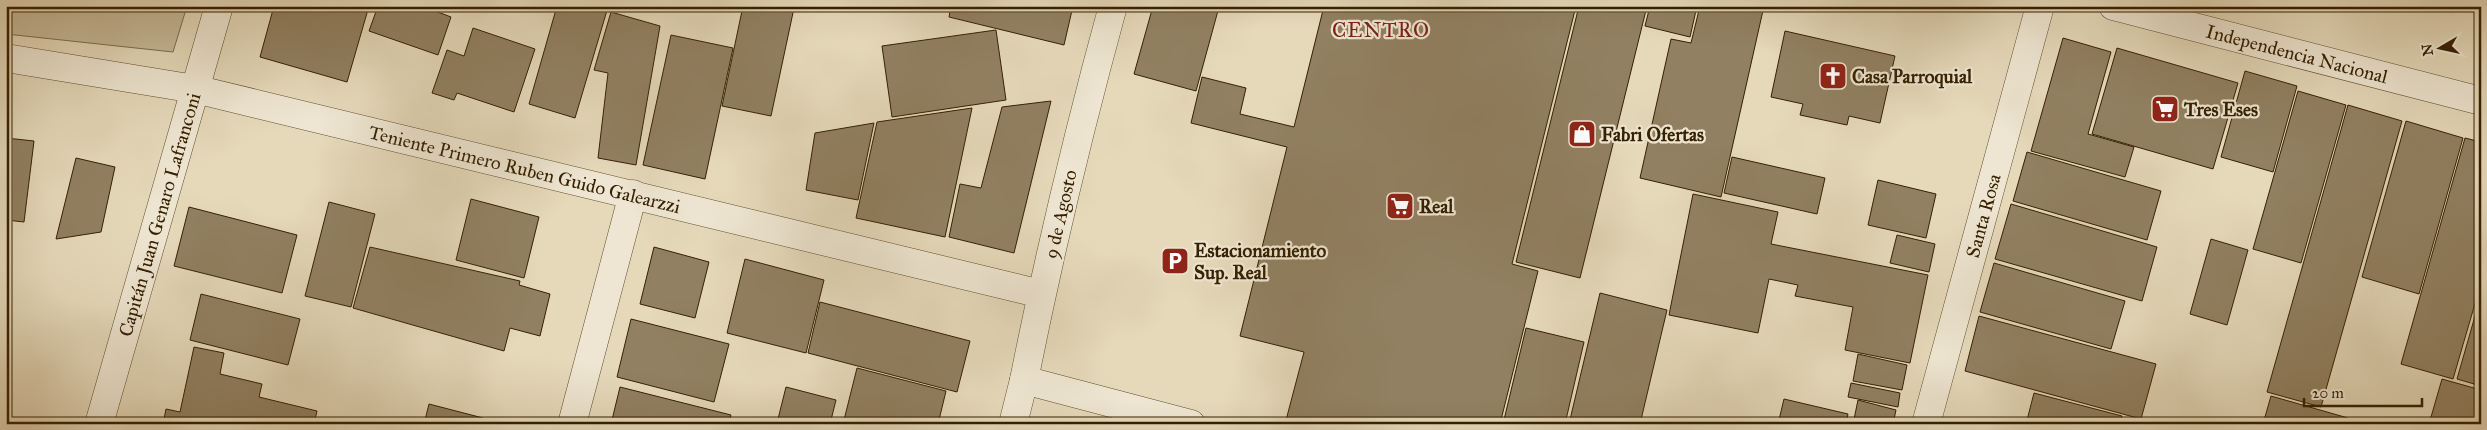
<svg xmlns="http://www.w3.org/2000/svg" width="2487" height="430" viewBox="0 0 2487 430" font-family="'IM FELL Great Primer',serif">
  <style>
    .green { fill: #c7ba9a; stroke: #7e6d4d }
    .building { fill: #918061; stroke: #352000 }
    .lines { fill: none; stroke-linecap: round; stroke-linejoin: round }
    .minor-casing { stroke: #614e2e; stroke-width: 29 }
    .tertiary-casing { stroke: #614e2e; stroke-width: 29 }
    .minor { stroke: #eee6d2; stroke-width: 28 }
    .tertiary { stroke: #eee6d2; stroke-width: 28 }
    .labels { text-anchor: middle; stroke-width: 4.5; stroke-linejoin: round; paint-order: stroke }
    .street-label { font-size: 19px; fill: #352000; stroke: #eee6d2 }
    .poi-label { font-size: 19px; font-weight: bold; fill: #352000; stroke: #eee6d2; text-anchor: start }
    .quarter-label { font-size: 21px; letter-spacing: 1px; fill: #7a1f14; stroke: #eee6d2 }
  </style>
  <rect width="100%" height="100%" fill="#e5d9ba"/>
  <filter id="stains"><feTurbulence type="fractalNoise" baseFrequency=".004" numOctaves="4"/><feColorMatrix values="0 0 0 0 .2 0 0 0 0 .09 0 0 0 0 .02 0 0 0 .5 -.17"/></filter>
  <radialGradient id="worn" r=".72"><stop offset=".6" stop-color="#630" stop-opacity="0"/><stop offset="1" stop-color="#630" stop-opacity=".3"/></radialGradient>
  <polygon class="green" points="6,6 187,6 173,52 6,34"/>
  <g class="building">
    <polygon points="274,6 369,6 347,82 260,57"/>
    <polygon points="378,6 422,6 451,17 438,55 369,31"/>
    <polygon points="557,6 608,7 575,118 529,104"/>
    <polygon points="743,6 783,6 794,8 771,116 722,106"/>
    <polygon points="805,6 823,6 822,10"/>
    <polygon points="951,6 1073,6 1064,45 949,17"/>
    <polygon points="1153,6 1219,7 1196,91 1134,74"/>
    <polygon points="1324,6 1576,6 1512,264 1538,271 1500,424 1285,424 1304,352 1240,336 1287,147 1191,123 1202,77 1246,88 1240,114 1294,127"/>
    <polygon points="1579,6 1647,6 1580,278 1516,262"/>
    <polygon points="1650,6 1697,6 1690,37 1645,26"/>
    <polygon points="1700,6 1764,6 1721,197 1640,178 1671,39 1691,43"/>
    <polygon points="2431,6 2454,6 2452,12"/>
    <polygon points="611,12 660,26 636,165 598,158 608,73 594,70"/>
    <polygon points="473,28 535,49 514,112 457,93 454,100 432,93 447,50 464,56"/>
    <polygon points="996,30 1006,100 892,117 882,46"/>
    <polygon points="1785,31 1895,56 1880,123 1849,116 1847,125 1800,115 1803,104 1771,97"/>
    <polygon points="671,35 733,48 705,179 643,165"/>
    <polygon points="2063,38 2111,52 2088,134 2134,147 2125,177 2031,151"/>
    <polygon points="2117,48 2238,83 2213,169 2092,134"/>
    <polygon points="2245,71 2297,86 2273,172 2221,157"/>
    <polygon points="2298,91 2346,105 2301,263 2253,249"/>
    <polygon points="1051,101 1014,253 949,237 960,184 981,188 1002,107"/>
    <polygon points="2348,105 2402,121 2321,407 2267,392"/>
    <polygon points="972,108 945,237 856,218 877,122"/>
    <polygon points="2406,121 2463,138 2419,294 2362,277"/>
    <polygon points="874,123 858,200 806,190 815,133"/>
    <polygon points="6,138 34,141 24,222 6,220"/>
    <polygon points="2465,138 2481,142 2481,283 2453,379 2401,364"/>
    <polygon points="2027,152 2161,191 2147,240 2013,201"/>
    <polygon points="1732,157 1825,178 1817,214 1724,193"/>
    <polygon points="76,158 115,167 101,232 56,239"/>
    <polygon points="1878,180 1936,194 1926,238 1868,225"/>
    <polygon points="1693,194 1778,212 1771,244 1928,275 1910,363 1845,350 1853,307 1795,296 1798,285 1769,279 1758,333 1669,315"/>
    <polygon points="471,199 539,217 524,278 456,260"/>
    <polygon points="329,202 375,214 351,307 305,296"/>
    <polygon points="2011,204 2157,247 2142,301 1995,259"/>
    <polygon points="189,207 297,235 282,293 174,266"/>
    <polygon points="1897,235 1935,244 1929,272 1890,263"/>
    <polygon points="2211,239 2248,250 2227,325 2190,314"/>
    <polygon points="370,247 520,281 519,285 550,294 540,336 510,328 504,351 353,308"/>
    <polygon points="654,247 709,262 695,318 640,304"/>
    <polygon points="745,259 824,280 806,353 727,333"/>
    <polygon points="1994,263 2125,301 2111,349 1980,312"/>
    <polygon points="1600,293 1667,310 1640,424 1569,424"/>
    <polygon points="201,294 300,319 288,365 190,340"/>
    <polygon points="2481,295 2481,386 2457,379"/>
    <polygon points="820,302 970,341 957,392 808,353"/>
    <polygon points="1979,316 2156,364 2141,419 1965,371"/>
    <polygon points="631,319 729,344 714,402 617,377"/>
    <polygon points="1526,328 1584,342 1565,424 1503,424"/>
    <polygon points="194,347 224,353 220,374 262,384 259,397 317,411 314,424 163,424 166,409 180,412"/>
    <polygon points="1858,354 1907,365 1902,390 1853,381"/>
    <polygon points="857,368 946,391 938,424 843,424"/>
    <polygon points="2442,379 2481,390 2481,424 2429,424"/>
    <polygon points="1851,383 1900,393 1898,407 1848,397"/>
    <polygon points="620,387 731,415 729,424 611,424"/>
    <polygon points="786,387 836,400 830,424 796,424 778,419"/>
    <polygon points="2034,393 2122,416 2120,424 2026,424"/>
    <polygon points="2271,396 2348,418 2347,424 2263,424"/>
    <polygon points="1784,399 1848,414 1846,424 1778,424"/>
    <polygon points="1858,400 1896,410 1893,424 1853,424"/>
    <polygon points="429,404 483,418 482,424 424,424"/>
  </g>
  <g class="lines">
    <defs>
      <g id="minor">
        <path id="s1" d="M 99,424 L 219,6"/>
        <polyline points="572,424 633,194"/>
        <polyline points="1013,424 1024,380"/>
      </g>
      <g id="tertiary">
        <path d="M 1113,6 C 1079,130 1049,255 1024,380 L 1191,424"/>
        <path id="s2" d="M 2113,6 L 2481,101"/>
        <path id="s3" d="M 6,58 L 195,89 L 1041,294"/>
        <path id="s4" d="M 1926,424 L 2040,6"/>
      </g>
    </defs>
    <use href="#minor" class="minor-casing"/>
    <use href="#tertiary" class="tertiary-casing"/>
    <use href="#minor" class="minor"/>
    <use href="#tertiary" class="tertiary"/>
  </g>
  <defs>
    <symbol id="church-square" viewBox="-11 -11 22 22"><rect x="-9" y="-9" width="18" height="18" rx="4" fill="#8f2418" stroke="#eee6d2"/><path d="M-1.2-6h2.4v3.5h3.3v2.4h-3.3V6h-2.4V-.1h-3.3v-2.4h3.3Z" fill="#fff"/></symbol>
    <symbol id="supermarket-square" viewBox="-11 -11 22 22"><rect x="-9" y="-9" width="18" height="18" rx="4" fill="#8f2418" stroke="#eee6d2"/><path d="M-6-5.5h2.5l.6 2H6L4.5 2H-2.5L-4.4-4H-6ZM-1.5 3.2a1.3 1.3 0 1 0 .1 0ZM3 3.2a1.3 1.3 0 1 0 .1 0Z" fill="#fff"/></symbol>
    <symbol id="shop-square" viewBox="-11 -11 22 22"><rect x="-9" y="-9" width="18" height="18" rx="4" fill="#8f2418" stroke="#eee6d2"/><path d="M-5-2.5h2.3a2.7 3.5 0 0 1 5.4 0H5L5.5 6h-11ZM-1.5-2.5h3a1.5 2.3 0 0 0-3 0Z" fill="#fff"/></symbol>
    <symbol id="parking-square" viewBox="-11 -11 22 22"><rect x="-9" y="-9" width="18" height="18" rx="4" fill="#8f2418" stroke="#eee6d2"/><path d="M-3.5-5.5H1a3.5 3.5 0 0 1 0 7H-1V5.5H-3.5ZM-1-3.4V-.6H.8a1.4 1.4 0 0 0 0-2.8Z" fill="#fff"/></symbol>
  </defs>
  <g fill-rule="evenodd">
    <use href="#church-square" x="1817" y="60" width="32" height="32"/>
    <use href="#supermarket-square" x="2149" y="93" width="32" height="32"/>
    <use href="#shop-square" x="1566" y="118" width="32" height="32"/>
    <use href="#supermarket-square" x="1384" y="190" width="32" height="32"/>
    <use href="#parking-square" x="1159" y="245" width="32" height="32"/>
  </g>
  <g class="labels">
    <g class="street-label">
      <text dy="7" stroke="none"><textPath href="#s2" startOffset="190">Independencia Nacional</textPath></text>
      <text dy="7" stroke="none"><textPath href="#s3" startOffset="531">Teniente Primero Ruben Guido Galearzzi</textPath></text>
      <text transform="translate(1060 214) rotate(-77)" y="7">9 de Agosto</text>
      <text dy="7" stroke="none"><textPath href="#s1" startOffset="218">Capitán Juan Genaro Lafranconi</textPath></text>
      <text dy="7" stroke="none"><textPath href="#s4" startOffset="216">Santa Rosa</textPath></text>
    </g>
    <g class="poi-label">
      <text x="1852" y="83">Casa Parroquial</text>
      <text x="2184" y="116">Tres Eses</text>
      <text x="1601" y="141">Fabri Ofertas</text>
      <text x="1419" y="213">Real</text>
      <text x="1194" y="257">Estacionamiento<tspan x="1194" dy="22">Sup. Real</tspan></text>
    </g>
    <g class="quarter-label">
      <text x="1381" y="37">CENTRO</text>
    </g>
  </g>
  <rect width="2487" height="430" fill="none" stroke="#e5d9ba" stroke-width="25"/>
  <rect x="8" y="8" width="2472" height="415" fill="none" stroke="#352000" stroke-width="2.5"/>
  <rect x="12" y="12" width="2462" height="405" fill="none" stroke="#352000"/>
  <g transform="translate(2440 48) rotate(261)" stroke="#eee6d2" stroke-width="4" paint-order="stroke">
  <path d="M0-4L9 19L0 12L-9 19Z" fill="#352000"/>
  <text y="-8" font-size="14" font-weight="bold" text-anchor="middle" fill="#352000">N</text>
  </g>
  <path d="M2304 398v8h118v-8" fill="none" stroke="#352000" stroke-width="2.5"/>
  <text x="2312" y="398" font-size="15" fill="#352000" stroke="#eee6d2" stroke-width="4" paint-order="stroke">20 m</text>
  <rect width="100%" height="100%" filter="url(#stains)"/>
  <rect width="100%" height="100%" fill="url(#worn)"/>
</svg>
